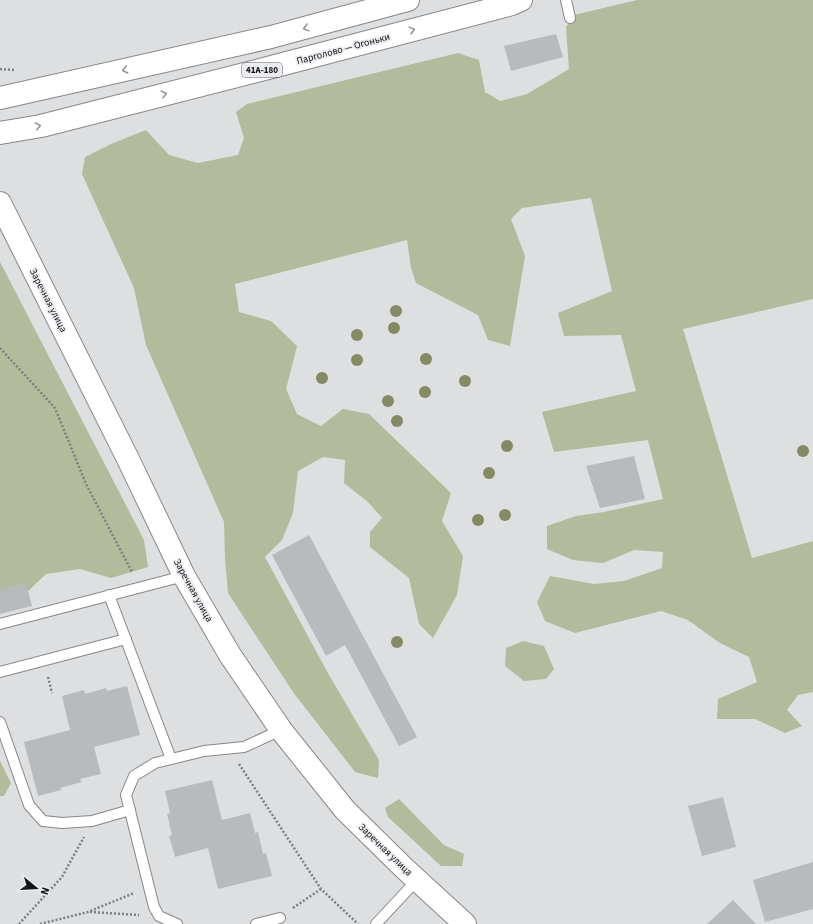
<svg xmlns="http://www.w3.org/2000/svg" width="813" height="924" viewBox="0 0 813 924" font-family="'Source Sans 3',sans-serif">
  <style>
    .green { fill: #b3bb9c }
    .building { fill: #b8bbbd }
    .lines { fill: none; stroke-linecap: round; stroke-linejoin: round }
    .lane-casing { stroke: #858789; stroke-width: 12 }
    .secondary-casing { stroke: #858789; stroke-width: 24 }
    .primary-casing { stroke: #858789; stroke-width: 24 }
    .path { stroke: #7d7f80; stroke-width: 2.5; stroke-dasharray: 2 2; stroke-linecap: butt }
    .lane { stroke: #fff; stroke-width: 10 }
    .secondary { stroke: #fff; stroke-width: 22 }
    .primary { stroke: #fff; stroke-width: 22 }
    .tree { fill: #848a65 }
    .oneway { stroke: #959596 }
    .labels { text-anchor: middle; stroke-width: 3.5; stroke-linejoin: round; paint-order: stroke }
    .shield { fill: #eaecef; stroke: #545556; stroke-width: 1 }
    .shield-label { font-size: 9px; font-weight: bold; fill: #131415 }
    .street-label { font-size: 10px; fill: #131415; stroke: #eaecef }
  </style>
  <rect width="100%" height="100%" fill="#dddfe1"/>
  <g class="green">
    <polygon points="637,0 813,0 813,299 683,329 752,558 813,541 813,692 798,695 787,710 802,726 785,733 755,719 717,719 718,699 757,682 749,657 720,643 688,620 661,611 575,633 545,621 537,602 550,576 594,584 624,581 662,568 663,552 634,550 603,563 573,560 547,549 547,526 576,516 604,512 663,499 648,440 554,452 542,412 636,391 621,335 564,336 558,313 612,291 591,198 522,208 511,219 525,256 510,346 488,340 478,315 416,283 411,268 407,240 235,284 239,312 271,321 297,346 286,389 297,414 321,426 343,409 369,414 451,493 442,521 463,556 457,595 433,638 419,624 409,578 370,547 370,532 382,518 368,502 344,483 345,460 323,457 298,471 293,513 282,540 265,557 329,675 379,760 378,778 355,772 293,692 228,593 225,558 224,522 146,345 134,288 82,174 85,157 111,144 146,130 169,155 198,163 238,155 244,138 236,112 247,104 458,53 479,60 485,92 500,101 527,94 569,69 566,27 574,15"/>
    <polygon points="0,262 144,540 148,567 111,578 80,569 46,574 23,596 0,603"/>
    <polygon points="523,641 544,646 554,669 546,679 524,681 505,666 506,648"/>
    <polygon points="0,761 11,783 4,796 0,796"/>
    <polygon points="399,799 444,845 464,854 462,866 441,866 388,817 385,808"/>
  </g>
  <g class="building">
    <polygon points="556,34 563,57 511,71 504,46"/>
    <polygon points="634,456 645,499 600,508 586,466"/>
    <polygon points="309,535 417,737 399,746 345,645 326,656 272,555"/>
    <polygon points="26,583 32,606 0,614 0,590"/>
    <polygon points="127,686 140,735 94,747 101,774 80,779 82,782 60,788 61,790 38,796 24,742 70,730 62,696 84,690 85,694 106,688 107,691"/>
    <polygon points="212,780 222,820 250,813 255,833 258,832 263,854 266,853 272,876 218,889 208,848 175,857 169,836 172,835 167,814 170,813 165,791"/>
    <polygon points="723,797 736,847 702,856 688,806"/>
    <polygon points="813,862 813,909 765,922 753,880"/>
    <polygon points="733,900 756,924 707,924"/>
  </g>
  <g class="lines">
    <defs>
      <g id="lane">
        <polyline points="566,0 570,18"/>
        <polyline points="109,595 171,759"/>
        <polyline points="0,624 184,576"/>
        <polyline points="0,672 126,639"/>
        <polyline points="0,722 29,805 43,821 62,823 92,821 130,810"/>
        <polyline points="177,924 159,916 154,907 126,795 134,776 155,763 204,751 244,747 281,730"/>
        <polyline points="256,924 280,918"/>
        <polyline points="376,924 417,880"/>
      </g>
      <polyline id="secondary" points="0,203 128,459 184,576 230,655 281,730 345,810 404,868 465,924"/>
      <g id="primary">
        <polyline points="0,98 271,37 408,0"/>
        <polyline points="0,133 41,126 268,68 512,4 521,0"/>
      </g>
    </defs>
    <use href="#lane" class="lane-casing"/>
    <use href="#secondary" class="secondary-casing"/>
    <use href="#primary" class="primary-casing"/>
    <g class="path">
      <polyline points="0,69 15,70"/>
      <polyline points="0,348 55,408 86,484 132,572"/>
      <polyline points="48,677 52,693"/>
      <polyline points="239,764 321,889 358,924"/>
      <polyline points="293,908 321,889"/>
      <polyline points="90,912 139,915"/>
      <polyline points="19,924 62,877 84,837"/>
      <polyline points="40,924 88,912 134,893"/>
    </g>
    <use href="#lane" class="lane"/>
    <use href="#secondary" class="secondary"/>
    <use href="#primary" class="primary"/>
  </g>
  <g class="tree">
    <circle cx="396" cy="311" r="6"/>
    <circle cx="394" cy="328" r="6"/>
    <circle cx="357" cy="335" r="6"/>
    <circle cx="426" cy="359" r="6"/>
    <circle cx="357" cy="360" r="6"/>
    <circle cx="322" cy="378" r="6"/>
    <circle cx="465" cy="381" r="6"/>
    <circle cx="425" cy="392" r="6"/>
    <circle cx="388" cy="401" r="6"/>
    <circle cx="397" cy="421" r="6"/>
    <circle cx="507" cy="446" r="6"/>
    <circle cx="803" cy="451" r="6"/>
    <circle cx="489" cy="473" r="6"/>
    <circle cx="505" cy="515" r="6"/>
    <circle cx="478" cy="520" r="6"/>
    <circle cx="397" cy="642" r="6"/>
  </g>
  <defs><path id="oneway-chevron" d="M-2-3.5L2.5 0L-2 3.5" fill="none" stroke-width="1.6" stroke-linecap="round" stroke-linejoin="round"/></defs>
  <g class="oneway">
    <use href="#oneway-chevron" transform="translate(306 28) rotate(165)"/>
    <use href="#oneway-chevron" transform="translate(412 30) rotate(-15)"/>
    <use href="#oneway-chevron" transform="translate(125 70) rotate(167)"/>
    <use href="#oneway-chevron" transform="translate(164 94) rotate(-14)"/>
    <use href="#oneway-chevron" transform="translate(38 126) rotate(-12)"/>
  </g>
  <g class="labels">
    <rect class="shield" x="242" y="63" width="40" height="14" rx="3"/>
    <g class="shield-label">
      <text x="262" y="73">41А-180</text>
    </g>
    <g class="street-label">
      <text transform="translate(343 48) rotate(-15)" y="4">Парголово — Огоньки</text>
      <text transform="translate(49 300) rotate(63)" y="4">Заречная улица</text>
      <text transform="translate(194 590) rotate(61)" y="4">Заречная улица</text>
      <text transform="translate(386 849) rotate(44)" y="4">Заречная улица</text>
    </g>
  </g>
  <g transform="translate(36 888) rotate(108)" stroke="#eaecef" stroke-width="3" paint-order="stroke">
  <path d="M0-3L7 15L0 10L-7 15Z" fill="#131415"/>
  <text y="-6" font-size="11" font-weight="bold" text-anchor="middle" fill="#131415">N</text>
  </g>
</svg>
